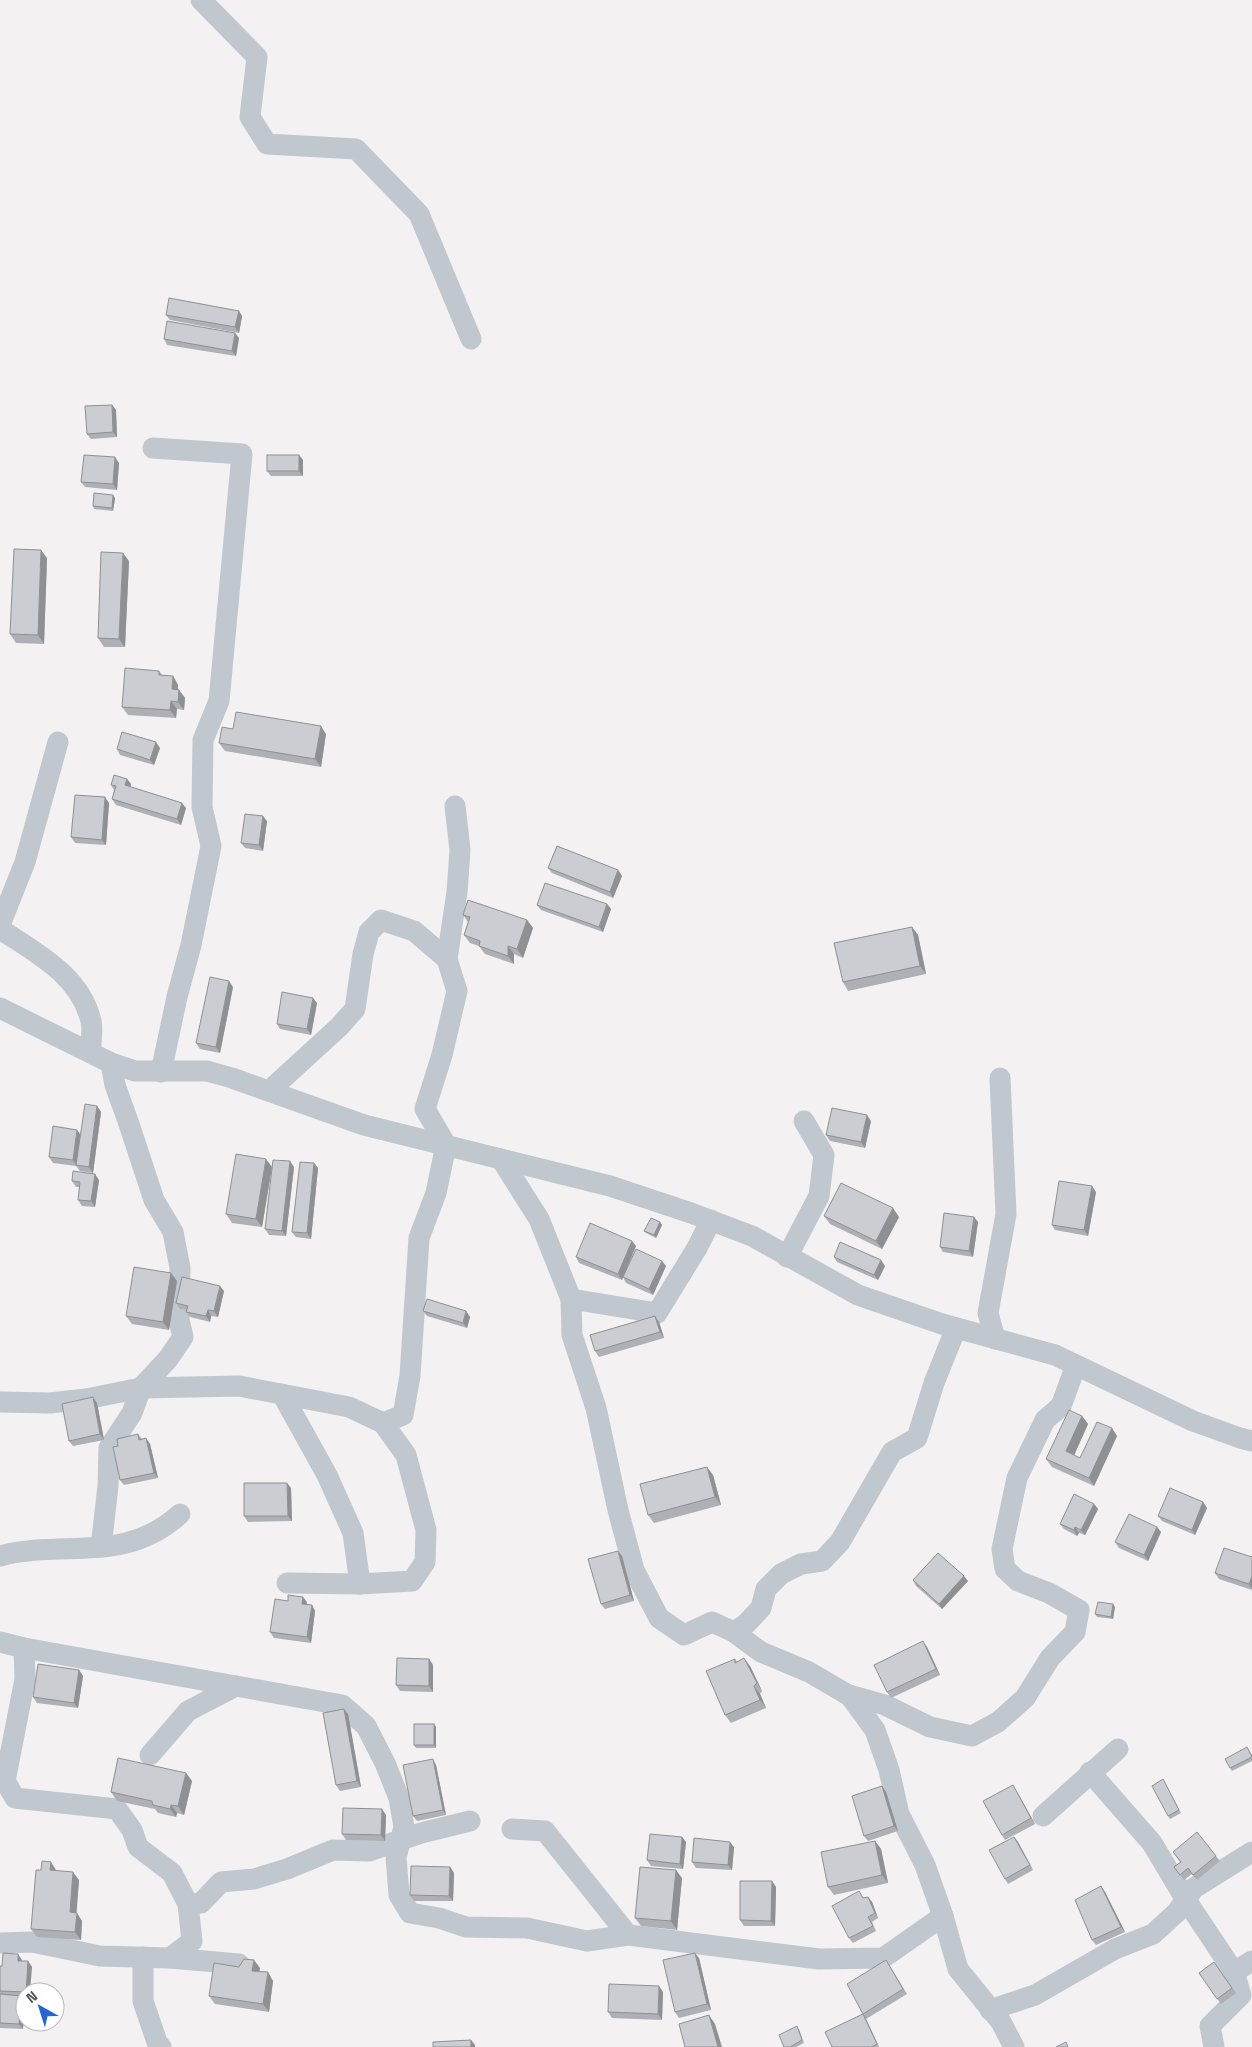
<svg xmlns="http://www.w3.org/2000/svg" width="1252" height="2047" viewBox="0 0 1252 2047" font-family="'Space Grotesk',sans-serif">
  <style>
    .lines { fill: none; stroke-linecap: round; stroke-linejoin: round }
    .minor { stroke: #c0c7ce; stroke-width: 21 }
    .wall { fill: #afb0b5 }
    .shaded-wall { fill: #8e9094 }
    .building { fill: #cbcdd3; stroke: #8e9094 }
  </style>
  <rect width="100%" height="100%" fill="#f3f1f1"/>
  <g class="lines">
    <g class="minor">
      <polyline points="201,0 257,57 250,117 267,144 356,149 419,214 471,339"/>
      <polyline points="153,448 242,454 219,701 203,740 202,807 211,846 191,945 177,997 161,1072"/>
      <polyline points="0,925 25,862 58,742"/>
      <path d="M 0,929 C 36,953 80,975 91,1021 C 93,1030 91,1043 90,1052"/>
      <polyline points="0,1008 111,1063 135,1071 207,1071 232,1078 364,1125 610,1186 691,1213 752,1236 858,1295 942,1324 1055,1355 1193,1421 1240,1438 1252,1441"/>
      <polyline points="269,1091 339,1027 355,1009 363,954 369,932 381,920 414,931 447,959"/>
      <polyline points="501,1159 539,1219 571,1299 572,1335 596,1408 618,1510 634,1570 659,1618 684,1635 712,1622 734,1632 761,1652 809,1672 850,1696 875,1730 889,1770 899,1814 925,1865 943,1916 958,1969 1001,2022 1014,2047"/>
      <polyline points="787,1257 819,1196 824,1155 804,1121"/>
      <polyline points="571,1299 657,1313 697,1248 711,1220"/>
      <polyline points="995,1339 988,1313 1006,1214 1000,1078"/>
      <polyline points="282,1394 327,1475 353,1533 360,1584"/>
      <polyline points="0,1402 50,1403 86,1399 141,1388 239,1386 349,1407 383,1423 403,1415 410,1376 419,1238 436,1193 446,1145 425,1109 442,1055 457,991 447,959 457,892 460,850 455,806"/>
      <polyline points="101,1547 108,1486 109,1448 132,1413 141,1388 168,1359 183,1337 179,1320 180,1268 173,1232 154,1200 129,1124 115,1085 111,1063"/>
      <path d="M 0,1556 C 65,1539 124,1565 180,1514"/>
      <polyline points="287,1583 360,1584 412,1581 425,1562 426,1530 406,1455 383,1423"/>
      <polyline points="734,1632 746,1624 761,1608 766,1589 781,1574 801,1564 822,1561 840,1542 892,1452 917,1438 934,1383 956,1328"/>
      <polyline points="0,1642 24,1648 342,1705 366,1726 385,1763 399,1798 404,1827 396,1857 399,1895 410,1913 439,1918 466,1927 527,1928 587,1941 628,1935 819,1959 883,1958 943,1916"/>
      <polyline points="24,1648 25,1679 5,1781 15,1798 117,1809 132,1830 138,1847 172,1873 188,1904 192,1941 170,1958"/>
      <polyline points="846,1694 885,1705 930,1727 972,1736 998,1722 1025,1698 1050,1658 1075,1632 1079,1610 1049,1593 1018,1581 1005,1569 1002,1549 1017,1478 1045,1420 1061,1406 1076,1365"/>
      <polyline points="150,1755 188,1711 236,1686"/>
      <polyline points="1090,1772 1152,1843 1186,1900 1234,1972 1241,1995 1210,2026 1214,2047"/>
      <polyline points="1043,1816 1118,1749"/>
      <polyline points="512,1829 545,1831 628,1935"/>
      <polyline points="188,1904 201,1903 221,1882 254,1879 287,1869 333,1850 369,1851 421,1833 470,1821"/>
      <polyline points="0,1943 32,1942 100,1956 170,1958 239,1964"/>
      <polyline points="143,1957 143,2001 157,2042 161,2047"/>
      <polyline points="1234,1972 1252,1961"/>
      <polyline points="990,2010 1035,1995 1115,1949 1153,1934 1177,1912 1194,1888 1252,1852"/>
    </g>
  </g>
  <g class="wall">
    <polygon points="239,311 242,316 239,333 170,320 166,315"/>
    <polygon points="239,338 236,356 167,345 164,339"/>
    <polygon points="112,405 116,410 117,437 91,439 87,434"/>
    <polygon points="299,455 303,460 303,476 271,476 267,471"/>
    <polygon points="119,463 117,490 85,487 81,482"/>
    <polygon points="115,498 113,511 94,509 93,506"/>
    <polygon points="47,558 44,644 16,643 10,634"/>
    <polygon points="129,561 125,647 104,647 98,638"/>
    <polygon points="159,671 163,676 173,676 178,685 178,690 179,690 185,698 184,710 177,709 176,718 128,715 122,707"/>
    <polygon points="233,729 326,734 321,767 225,751 219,743"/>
    <polygon points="160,748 154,765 120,755 117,749"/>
    <polygon points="127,779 131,784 130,787 186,808 181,825 116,805 112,799 114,790 111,785"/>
    <polygon points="109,803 106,845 75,843 71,837"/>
    <polygon points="267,821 263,851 245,848 241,843"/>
    <polygon points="548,868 618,870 622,876 613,898 552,873"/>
    <polygon points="607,904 611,909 603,932 541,910 537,905"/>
    <polygon points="463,915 527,920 533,928 523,958 514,954 514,964 485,954 479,946 470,943 464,935 468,922"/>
    <polygon points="912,927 918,935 926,974 848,991 843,982"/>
    <polygon points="233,987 220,1053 200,1049 196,1043"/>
    <polygon points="317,1003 311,1035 280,1029 277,1024"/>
    <polygon points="97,1106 101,1112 93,1173 80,1171 76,1166 53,1163 49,1157 80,1134"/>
    <polygon points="871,1121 865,1148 830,1141 826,1135"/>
    <polygon points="314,1163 318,1168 311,1239 296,1237 292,1232"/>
    <polygon points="272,1167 262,1227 232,1223 226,1214"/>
    <polygon points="294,1167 286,1236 269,1235 265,1229"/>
    <polygon points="99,1180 95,1207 82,1206 78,1200 80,1187 76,1187 72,1181"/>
    <polygon points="1096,1192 1088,1236 1055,1230 1052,1225"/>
    <polygon points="824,1216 899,1217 882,1249 830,1224"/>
    <polygon points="974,1217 978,1222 973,1257 943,1252 940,1247"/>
    <polygon points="660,1222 662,1225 656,1238 646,1233 644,1231"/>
    <polygon points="636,1246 625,1272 666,1266 653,1295 626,1283 623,1277 622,1280 579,1263 576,1257"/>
    <polygon points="834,1257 885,1266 878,1280 837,1262"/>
    <polygon points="171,1273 177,1281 169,1330 132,1324 126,1316"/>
    <polygon points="224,1291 218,1317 211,1316 210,1322 190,1317 186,1312 187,1310 180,1309 176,1303"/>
    <polygon points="423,1311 466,1311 470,1317 467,1328 427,1316"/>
    <polygon points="659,1322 664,1338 599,1357 595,1351"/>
    <polygon points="97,1403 104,1440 73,1446 69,1441"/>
    <polygon points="1082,1416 1088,1424 1074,1455 1080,1458 1117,1436 1094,1486 1052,1467 1046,1459"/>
    <polygon points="138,1434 142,1439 150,1444 158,1478 124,1485 120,1480 118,1446"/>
    <polygon points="713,1475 721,1505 654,1523 648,1515"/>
    <polygon points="291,1488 292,1521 248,1522 244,1516"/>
    <polygon points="1203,1502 1207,1508 1195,1535 1162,1521 1158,1516"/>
    <polygon points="1094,1504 1098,1509 1085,1535 1079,1533 1077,1536 1064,1529 1060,1524"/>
    <polygon points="1157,1527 1161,1532 1148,1561 1119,1548 1115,1542"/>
    <polygon points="618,1551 622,1556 634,1601 605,1609 601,1604"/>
    <polygon points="1252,1557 1252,1590 1219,1579 1215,1573"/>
    <polygon points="913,1580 968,1581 942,1609 916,1586"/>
    <polygon points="288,1601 307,1602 306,1605 312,1605 315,1611 311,1643 274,1638 270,1632"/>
    <polygon points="1115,1607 1113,1619 1097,1617 1095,1614"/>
    <polygon points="927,1647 940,1675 891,1698 887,1692"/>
    <polygon points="429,1659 433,1665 433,1692 400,1691 396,1685"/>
    <polygon points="735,1659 737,1662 750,1666 762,1691 760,1694 766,1708 731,1723 725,1715"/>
    <polygon points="79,1670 83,1676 78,1708 37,1703 33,1697"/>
    <polygon points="348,1714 361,1787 340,1791 336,1785"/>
    <polygon points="434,1724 436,1727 436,1748 416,1748 414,1745"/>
    <polygon points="1249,1750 1252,1755 1252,1761 1232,1771 1230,1768"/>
    <polygon points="436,1765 446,1815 417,1821 413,1816"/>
    <polygon points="186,1773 192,1781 184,1815 177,1813 176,1817 158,1813 155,1809 117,1801 111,1792"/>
    <polygon points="1163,1779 1181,1813 1170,1819 1168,1816"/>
    <polygon points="1016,1790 1035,1824 1005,1840 1002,1835"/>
    <polygon points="886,1792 898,1831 868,1841 864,1836"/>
    <polygon points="386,1815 385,1841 346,1840 342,1834"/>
    <polygon points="682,1837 686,1842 683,1869 651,1866 647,1860"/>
    <polygon points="1014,1837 1018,1842 1033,1870 1008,1884 1005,1879"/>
    <polygon points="875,1841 881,1849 888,1883 834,1895 828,1887"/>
    <polygon points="734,1847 732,1870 696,1868 692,1862"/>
    <polygon points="1173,1852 1216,1856 1220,1861 1197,1880 1192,1874 1184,1880 1174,1867 1180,1862"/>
    <polygon points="450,1867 454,1873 453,1901 414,1901 410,1895"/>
    <polygon points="56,1870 79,1880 76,1913 82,1921 81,1940 37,1937 31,1929"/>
    <polygon points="682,1878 677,1930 641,1926 635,1918"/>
    <polygon points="772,1881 776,1887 775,1926 744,1926 740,1920"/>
    <polygon points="1101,1886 1105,1892 1125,1932 1096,1945 1092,1940"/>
    <polygon points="868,1897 872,1902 878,1918 872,1922 876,1931 853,1943 849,1938 863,1898"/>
    <polygon points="699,1958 711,2010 679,2018 675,2012"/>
    <polygon points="22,1960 22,1961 28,1961 32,1967 25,1992 25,1998 22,1997 25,2001 23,2029 0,2028 0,1966 2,1966"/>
    <polygon points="1214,1962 1236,1993 1221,2004 1199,1973"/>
    <polygon points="890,1966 907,1994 866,2019 879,2047 832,2047 863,2014"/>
    <polygon points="239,1967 260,1968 259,1971 273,1981 269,2012 215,2004 209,1996"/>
    <polygon points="663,1992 662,2020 612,2018 608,2012"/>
    <polygon points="799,2029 804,2043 796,2047 784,2047"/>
  </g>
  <g class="shaded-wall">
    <polygon points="239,311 242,316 239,333 235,327"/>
    <polygon points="235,333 239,338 236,356 232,351"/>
    <polygon points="112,405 116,410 117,437 113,432"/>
    <polygon points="299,455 303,460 303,476 299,471"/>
    <polygon points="115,457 119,463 117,490 113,484"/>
    <polygon points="113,495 115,498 113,511 112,508"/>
    <polygon points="41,550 47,558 44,644 38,635"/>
    <polygon points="123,553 129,561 125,647 119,639"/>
    <polygon points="173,676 178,685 177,697 172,689"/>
    <polygon points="179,690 185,698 184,710 178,702"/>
    <polygon points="171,701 177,709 176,718 170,710"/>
    <polygon points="321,726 326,734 321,767 315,759"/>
    <polygon points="156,742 160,748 154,765 150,760"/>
    <polygon points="127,779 131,784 129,791 125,785"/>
    <polygon points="105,797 109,803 106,845 102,840"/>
    <polygon points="182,803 186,808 181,825 177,819"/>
    <polygon points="263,816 267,821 263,851 259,845"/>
    <polygon points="618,870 622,876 613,898 610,892"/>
    <polygon points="607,904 611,909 603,932 599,927"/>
    <polygon points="527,920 533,928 523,958 517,949"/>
    <polygon points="912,927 918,935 926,974 920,966"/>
    <polygon points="508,946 514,954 514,964 508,956"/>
    <polygon points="229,981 233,987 220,1053 216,1047"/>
    <polygon points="313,998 317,1003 311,1035 307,1029"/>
    <polygon points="97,1106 101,1112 93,1173 89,1167"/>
    <polygon points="867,1115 871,1121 865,1148 861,1142"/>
    <polygon points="77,1130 81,1135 77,1166 73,1160"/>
    <polygon points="266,1159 272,1167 262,1227 256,1219"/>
    <polygon points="290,1161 294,1167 286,1236 282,1231"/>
    <polygon points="314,1163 318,1168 311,1239 307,1233"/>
    <polygon points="95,1174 99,1180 95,1207 91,1201"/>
    <polygon points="1092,1186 1096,1192 1088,1236 1084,1230"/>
    <polygon points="893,1208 899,1217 882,1249 876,1241"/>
    <polygon points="974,1217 978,1222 973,1257 969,1251"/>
    <polygon points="660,1222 662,1225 656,1238 654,1235"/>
    <polygon points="632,1241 636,1246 622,1280 618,1274"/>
    <polygon points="881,1260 885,1266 878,1280 874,1275"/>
    <polygon points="662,1261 666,1266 653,1295 649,1289"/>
    <polygon points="171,1273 177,1281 169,1330 163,1322"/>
    <polygon points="220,1286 224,1291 218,1317 214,1311"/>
    <polygon points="208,1310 211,1316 210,1322 206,1316"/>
    <polygon points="466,1311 470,1317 467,1328 463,1323"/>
    <polygon points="655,1316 659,1322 664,1338 660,1332"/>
    <polygon points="93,1397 97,1403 104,1440 100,1434"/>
    <polygon points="1082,1416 1088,1424 1072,1460 1066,1451"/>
    <polygon points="1112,1428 1117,1436 1094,1486 1089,1478"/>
    <polygon points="146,1438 150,1444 158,1478 154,1473"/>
    <polygon points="707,1467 713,1475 721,1505 715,1497"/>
    <polygon points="287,1483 291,1488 292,1521 288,1516"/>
    <polygon points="1203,1502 1207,1508 1195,1535 1192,1530"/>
    <polygon points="1094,1504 1098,1509 1085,1535 1081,1530"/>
    <polygon points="1075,1527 1079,1533 1077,1536 1074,1530"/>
    <polygon points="1157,1527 1161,1532 1148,1561 1144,1555"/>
    <polygon points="618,1551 622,1556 634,1601 630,1595"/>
    <polygon points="964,1576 968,1581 942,1609 939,1604"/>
    <polygon points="1252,1576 1252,1589 1249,1584"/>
    <polygon points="303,1597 307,1602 306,1610 302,1604"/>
    <polygon points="1113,1604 1115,1607 1113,1619 1111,1617"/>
    <polygon points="312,1605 315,1611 311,1643 307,1637"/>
    <polygon points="923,1641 927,1647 940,1675 936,1669"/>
    <polygon points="744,1658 750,1666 762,1691 757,1683"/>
    <polygon points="429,1659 433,1665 433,1692 429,1686"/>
    <polygon points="79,1670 83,1676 78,1708 74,1703"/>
    <polygon points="754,1686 760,1694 766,1708 760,1700"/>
    <polygon points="344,1709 348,1714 361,1787 357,1781"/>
    <polygon points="434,1724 436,1727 436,1748 434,1745"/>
    <polygon points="433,1759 436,1765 446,1815 443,1810"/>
    <polygon points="186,1773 192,1781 184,1815 178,1806"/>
    <polygon points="1013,1785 1016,1790 1035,1824 1031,1818"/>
    <polygon points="882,1786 886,1792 898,1831 894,1826"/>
    <polygon points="171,1805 177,1813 176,1817 170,1809"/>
    <polygon points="382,1809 386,1815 385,1841 381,1835"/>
    <polygon points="682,1837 686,1842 683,1869 680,1864"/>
    <polygon points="1014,1837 1018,1842 1033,1870 1030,1865"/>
    <polygon points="875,1841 881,1849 888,1883 882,1875"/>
    <polygon points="730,1842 734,1847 732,1870 728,1865"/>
    <polygon points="51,1862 56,1870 56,1878 50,1870"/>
    <polygon points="450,1867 454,1873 453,1901 449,1896"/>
    <polygon points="676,1870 682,1878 677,1930 671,1921"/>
    <polygon points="73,1872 79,1880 76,1920 70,1912"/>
    <polygon points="772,1881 776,1887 775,1926 771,1921"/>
    <polygon points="1101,1886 1105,1892 1125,1932 1121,1927"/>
    <polygon points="868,1897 872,1902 878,1918 875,1913"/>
    <polygon points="77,1913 82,1921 81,1940 75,1932"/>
    <polygon points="695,1953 699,1958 711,2010 707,2004"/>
    <polygon points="18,1954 22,1960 22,1966 18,1961"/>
    <polygon points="254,1960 260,1968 258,1979 252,1971"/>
    <polygon points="28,1961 32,1967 30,1992 26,1992"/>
    <polygon points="268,1972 273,1981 269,2012 263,2004"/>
    <polygon points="659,1986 663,1992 662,2020 658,2014"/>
    <polygon points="21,1996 25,2001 23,2029 19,2024"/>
    <polygon points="863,2014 866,2019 879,2047 877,2044"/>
    <polygon points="709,2015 715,2024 722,2047 718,2047"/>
    <polygon points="471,2040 475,2045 475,2047 471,2047"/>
  </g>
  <g class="building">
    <polygon points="169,298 239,311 235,327 166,315"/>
    <polygon points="167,321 235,333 232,351 164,339"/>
    <polygon points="112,405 113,432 87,434 85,406"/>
    <polygon points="84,455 115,457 113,484 81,482"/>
    <rect x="267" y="455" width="32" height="16"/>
    <polygon points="94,493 113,495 112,508 93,506"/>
    <polygon points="14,549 41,550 38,635 10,634"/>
    <polygon points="101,552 123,553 119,639 98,638"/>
    <polygon points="125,668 159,671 159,675 173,676 172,689 179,690 178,702 171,701 170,710 122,707"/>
    <polygon points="236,712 321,726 315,759 219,743 222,727 233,729"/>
    <polygon points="122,732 156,742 150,760 117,749"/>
    <polygon points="114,775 127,779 125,785 182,803 177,819 112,799 116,786 111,785"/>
    <polygon points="75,795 105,797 102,840 71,837"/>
    <polygon points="245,814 263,816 259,845 241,843"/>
    <polygon points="557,846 618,870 610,892 548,868"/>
    <polygon points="545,883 607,904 599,927 537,905"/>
    <polygon points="468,900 527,920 517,949 508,946 508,956 479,946 480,941 464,935 470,917 463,915"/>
    <polygon points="912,927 920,966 843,982 834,943"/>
    <polygon points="210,977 229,981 216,1047 196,1043"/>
    <polygon points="282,992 313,998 307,1029 277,1024"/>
    <polygon points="85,1104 97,1106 89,1167 76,1165"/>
    <polygon points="832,1108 867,1115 861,1142 826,1135"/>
    <polygon points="53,1126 77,1130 73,1160 49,1157"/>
    <polygon points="236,1154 266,1159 256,1219 226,1214"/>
    <polygon points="273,1160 290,1161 282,1231 265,1229"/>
    <polygon points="300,1162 314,1163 307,1233 292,1232"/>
    <polygon points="73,1171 95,1174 91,1201 78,1200 80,1182 72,1181"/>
    <polygon points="1059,1181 1092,1186 1084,1230 1052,1225"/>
    <polygon points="841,1183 893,1208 876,1241 824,1216"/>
    <polygon points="944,1213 974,1217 969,1251 940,1247"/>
    <polygon points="651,1218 660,1222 654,1235 644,1231"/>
    <polygon points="590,1223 632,1241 618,1274 576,1257"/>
    <polygon points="840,1242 881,1260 874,1275 834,1257"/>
    <polygon points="636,1249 662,1261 649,1289 623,1277"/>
    <polygon points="134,1267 171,1273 163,1322 126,1316"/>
    <polygon points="182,1277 220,1286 214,1311 208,1310 206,1316 186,1312 188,1306 176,1303"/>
    <polygon points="427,1299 466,1311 463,1323 423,1311"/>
    <polygon points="655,1316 660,1332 595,1351 590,1335"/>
    <polygon points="93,1397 100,1434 69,1441 62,1404"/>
    <polygon points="1069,1410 1082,1416 1066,1451 1080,1458 1097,1422 1112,1428 1089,1478 1046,1459"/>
    <polygon points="138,1434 139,1440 146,1438 154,1473 120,1480 113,1447 118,1446 117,1439"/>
    <polygon points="707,1467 715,1497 648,1515 640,1484"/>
    <polygon points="244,1483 287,1483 288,1516 244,1516"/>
    <polygon points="1170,1488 1203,1502 1192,1530 1158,1516"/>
    <polygon points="1074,1494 1094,1504 1081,1530 1075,1527 1074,1530 1060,1524"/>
    <polygon points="1129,1514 1157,1527 1144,1555 1115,1542"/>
    <polygon points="1224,1548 1252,1557 1252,1576 1249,1584 1215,1573"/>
    <polygon points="618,1551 630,1595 601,1604 588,1559"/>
    <polygon points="938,1553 964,1576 939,1604 913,1580"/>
    <polygon points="288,1595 303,1597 302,1604 312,1605 307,1637 270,1632 275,1599 288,1601"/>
    <polygon points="1098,1602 1113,1604 1111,1617 1095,1614"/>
    <polygon points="923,1641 936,1669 887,1692 874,1665"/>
    <polygon points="397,1658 429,1659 429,1686 396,1685"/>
    <polygon points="744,1658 757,1683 754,1686 760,1700 725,1715 706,1671 735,1659 735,1663"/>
    <polygon points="38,1664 79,1670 74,1703 33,1697"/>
    <polygon points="344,1709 357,1781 336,1785 323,1713"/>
    <rect x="414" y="1724" width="20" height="21"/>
    <polygon points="1247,1747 1252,1757 1230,1768 1225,1759"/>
    <polygon points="118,1758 186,1773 178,1806 171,1805 170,1809 153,1805 152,1801 111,1792"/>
    <polygon points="433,1759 443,1810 413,1816 403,1765"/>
    <polygon points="1163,1779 1179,1810 1168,1816 1152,1786"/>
    <polygon points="1013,1785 1031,1818 1002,1835 983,1801"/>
    <polygon points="882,1786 894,1826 864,1836 852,1796"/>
    <polygon points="343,1808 382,1809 381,1835 342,1834"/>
    <polygon points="1197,1832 1216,1856 1193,1875 1188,1868 1180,1875 1174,1867 1181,1862 1173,1852"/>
    <polygon points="650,1834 682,1837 680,1864 647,1860"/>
    <polygon points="1014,1837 1030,1865 1005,1879 989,1850"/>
    <polygon points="694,1838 730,1842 728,1865 692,1862"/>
    <polygon points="875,1841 882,1875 828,1887 821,1852"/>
    <polygon points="42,1861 51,1862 50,1870 73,1872 70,1912 77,1913 75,1932 31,1929 36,1870 41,1870"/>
    <polygon points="411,1866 450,1867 449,1896 410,1895"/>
    <polygon points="640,1867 676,1870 671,1921 635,1918"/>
    <polygon points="740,1881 772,1881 771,1921 740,1920"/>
    <polygon points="1101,1886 1121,1927 1092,1940 1075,1900"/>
    <polygon points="859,1891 863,1898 868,1897 875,1913 868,1917 873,1926 849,1938 832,1906"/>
    <polygon points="3,1953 18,1954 18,1961 28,1961 26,1992 0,1991 0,1966 2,1966"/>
    <polygon points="695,1953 707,2004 675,2012 663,1960"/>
    <polygon points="244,1959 254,1960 252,1971 268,1972 263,2004 209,1996 214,1963 239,1967"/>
    <polygon points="886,1960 903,1989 863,2014 847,1984"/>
    <polygon points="1214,1962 1232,1988 1217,1999 1199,1973"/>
    <polygon points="609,1984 659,1986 658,2014 608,2012"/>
    <polygon points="0,1994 21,1996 19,2024 0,2023"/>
    <polygon points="863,2014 877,2044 871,2047 832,2047 825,2032"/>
    <polygon points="709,2015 718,2047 685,2047 679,2024"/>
    <polygon points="797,2026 802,2040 790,2047 784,2047 779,2035"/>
    <polygon points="471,2040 471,2047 433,2047 433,2042"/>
    <polygon points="1066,2042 1068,2047 1056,2047"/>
  </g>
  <g transform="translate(40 2007) rotate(321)"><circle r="24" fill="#ffffff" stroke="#b7babe"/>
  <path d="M0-4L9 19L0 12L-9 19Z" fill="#2864d6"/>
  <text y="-8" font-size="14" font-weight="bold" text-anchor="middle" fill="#4a525d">N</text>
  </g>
</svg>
